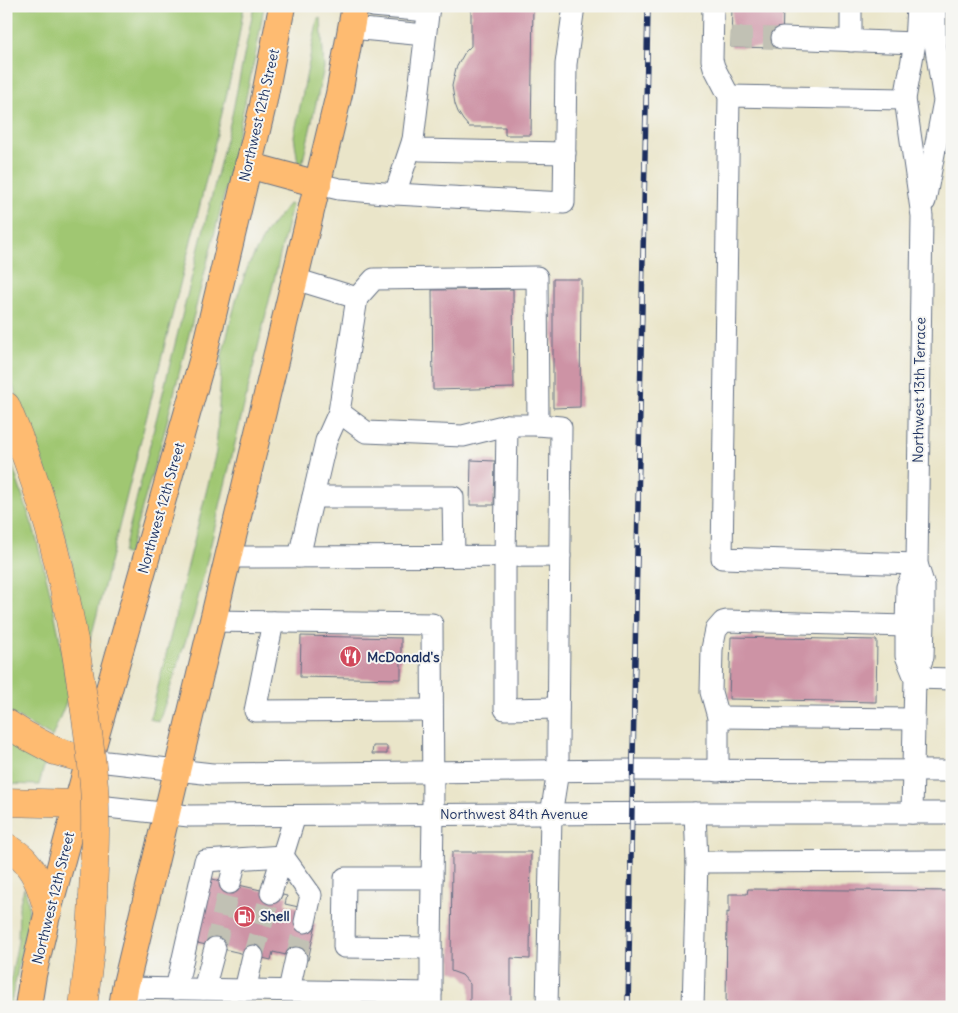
<svg xmlns="http://www.w3.org/2000/svg" width="958" height="1013" viewBox="0 0 958 1013" font-family="Delius,sans-serif">
  <style>
    .green { fill: #a0c772; stroke: #5e7b68 }
    .building { fill: #cd93a5 }
    .lines { fill: none; stroke-linecap: round; stroke-linejoin: round }
    .minor-tunnel { stroke: #c1c1b4; stroke-width: 21; stroke-dasharray: 21 11; stroke-linecap: butt }
    .minor-casing { stroke: #636f83; stroke-width: 23 }
    .major-casing { stroke: #636f83; stroke-width: 28 }
    .highway-casing { stroke: #636f83; stroke-width: 29 }
    .minor { stroke: #fff; stroke-width: 21 }
    .major { stroke: #febb71; stroke-width: 26 }
    .highway { stroke: #febb71; stroke-width: 28 }
    .rail-casing { stroke: #1b2f5e; stroke-width: 5.5 }
    .rail { stroke: #f6f6f2; stroke-width: 4; stroke-dasharray: 11; stroke-linecap: butt }
    .highway-bridge-casing { stroke: #636f83; stroke-width: 29; stroke-linecap: butt }
    .highway-bridge { stroke: #febb71; stroke-width: 28 }
    .labels { text-anchor: middle; stroke-width: 4; stroke-linejoin: round; paint-order: stroke }
    .street-label { font-size: 14px; fill: #1b2f5e; stroke: #f6f6f2 }
    .poi-label { font-size: 14px; font-weight: bold; fill: #1b2f5e; stroke: #f6f6f2; text-anchor: start }
  </style>
  <rect width="100%" height="100%" fill="#f6f6f2"/>
  <filter id="ink" filterUnits="userSpaceOnUse"><feTurbulence type="fractalNoise" baseFrequency=".02" numOctaves="2"/><feDisplacementMap in="SourceGraphic" scale="10" xChannelSelector="R" yChannelSelector="G"/><feConvolveMatrix kernelMatrix="1 2 1 2 8 2 1 2 1" color-interpolation-filters="sRGB"/></filter>
  <filter id="wash" filterUnits="userSpaceOnUse"><feTurbulence type="fractalNoise" baseFrequency=".0096" numOctaves="4" result="noise"/><feDisplacementMap in="SourceGraphic" scale="20" xChannelSelector="R" yChannelSelector="G"/><feGaussianBlur stdDeviation="1.12" result="paint"/><feColorMatrix in="noise" values="0 0 0 0 0 0 0 0 0 0 0 0 0 0 0 0 0 1.4 0 .05"/><feComposite in="paint" operator="in"/></filter>
  <g filter="url(#wash)">
    <rect width="100%" height="100%" fill="#eae5c9"/>
    <g class="green">
      <polygon points="6,6 244,6 235,59 200,205 89,646 78,588 63,529 43,463 6,369"/>
      <polygon points="254,6 264,6 257,48 224,196 163,437 128,555 123,553 232,115"/>
      <polygon points="318,18 321,19 324,68 302,165 298,163 294,136"/>
      <polygon points="289,204 292,205 194,615 159,722 150,719 216,452 222,355 237,297 248,266 267,231"/>
      <polygon points="6,447 35,533 51,596 61,645 69,695 52,737 6,711"/>
      <polygon points="6,735 46,759 39,785 6,784"/>
      <path d="M 24,888 C 29,899 29,909 28,921 L 10,1007 L 6,1007 L 8,994 L 18,941 L 19,906 Z"/>
    </g>
    <g id="blocks">
      <g class="building">
        <polygon points="471,6 533,6 531,135 505,135 505,127 469,127 463,120 458,112 455,104 452,86 456,68 465,52 471,46"/>
        <polygon points="732,6 783,6 782,48 731,47"/>
        <polygon points="553,279 581,279 580,407 553,408"/>
        <polygon points="513,289 514,388 433,390 432,290"/>
        <polygon points="471,460 495,461 494,505 470,505"/>
        <polygon points="301,636 401,638 401,679 300,677"/>
        <polygon points="731,637 877,640 876,702 729,699"/>
        <polygon points="373,746 387,746 387,754 372,754"/>
        <polygon points="452,852 531,852 530,959 511,958 511,1007 470,1007 470,984 462,975 451,971"/>
        <polygon points="208,878 287,896 285,904 303,908 300,921 316,924 308,960 273,952 271,960 193,942"/>
        <polygon points="748,889 952,891 952,1007 726,1007 727,912 729,913 729,894 747,894"/>
      </g>
    </g>
  </g>
  <g filter="url(#ink)">
    <use href="#blocks" fill-opacity="0" stroke="#636f83" stroke-width="1"/>
    <g class="lines">
      <g class="minor-tunnel">
        <polyline points="731,37 782,38"/>
        <polyline points="215,948 230,883"/>
        <polyline points="253,956 271,893"/>
        <polyline points="296,958 305,922"/>
      </g>
      <defs>
        <g id="minor">
          <polyline points="373,6 428,11"/>
          <polyline points="429,6 413,140 414,146 420,150 565,153"/>
          <polyline points="713,6 712,60 714,67 729,96"/>
          <polyline points="351,28 425,35"/>
          <polyline points="782,38 915,43"/>
          <polyline points="851,41 851,6"/>
          <polyline points="905,99 729,96 722,558 917,564"/>
          <polyline points="318,184 339,189 395,194 564,203 566,64 574,6"/>
          <polyline points="395,194 413,140"/>
          <polyline points="925,201 944,101 935,43 935,6"/>
          <polyline points="295,279 357,298 374,279 537,277 538,425 507,425 463,436 366,432 339,412"/>
          <polyline points="507,425 505,556 505,709 558,708"/>
          <polyline points="538,425 561,427 558,747 558,771 551,815 547,1007"/>
          <polyline points="313,497 453,497 454,556"/>
          <polyline points="229,557 560,556"/>
          <polyline points="299,557 326,441 339,412 357,298"/>
          <polyline points="213,621 432,624 433,815 431,948 431,1001 429,1007"/>
          <polyline points="273,622 255,711 432,710"/>
          <polyline points="915,678 906,656 906,626 907,587 917,564"/>
          <polyline points="915,678 952,679"/>
          <polyline points="718,717 914,719"/>
          <polyline points="89,760 212,774 632,770 952,771"/>
          <polyline points="718,771 718,717 711,692 712,649 716,630 723,622 727,621 906,626"/>
          <polyline points="80,804 189,816 695,813 952,813"/>
          <polyline points="912,813 915,678 923,657 924,620 924,586 917,564 922,216 905,99 915,43 917,6"/>
          <polyline points="697,862 952,861"/>
          <polyline points="230,883 236,860"/>
          <polyline points="271,893 295,816"/>
          <polyline points="431,948 344,947 345,878 432,878"/>
          <polyline points="125,988 431,993"/>
          <polyline points="176,989 205,861 283,856 311,895 305,922"/>
          <polyline points="204,989 215,948"/>
          <polyline points="245,990 253,956"/>
          <polyline points="289,990 296,958"/>
          <polyline points="693,1007 697,862 695,813"/>
        </g>
        <g id="major">
          <polyline points="248,165 318,184"/>
          <polyline points="28,1007 33,975 48,911 89,760 202,361 263,105 282,6"/>
          <polyline points="122,1007 125,988 339,94 355,6"/>
        </g>
        <g id="highway">
          <path d="M 6,406 C 21,441 34,477 45,514 C 58,555 66,598 74,641"/>
          <polyline points="6,723 25,735 55,751 89,760"/>
          <polyline points="6,802 77,804"/>
          <path d="M 6,847 C 13,851 20,855 25,861 C 38,875 43,894 48,911"/>
          <polyline points="83,1007 90,951 93,897"/>
        </g>
      </defs>
      <use href="#minor" class="minor-casing"/>
      <use href="#major" class="major-casing"/>
      <use href="#highway" class="highway-casing"/>
      <use href="#minor" class="minor"/>
      <use href="#major" class="major"/>
      <use href="#highway" class="highway"/>
      <defs>
        <polyline id="rail" points="628,1007 648,6"/>
      </defs>
      <use href="#rail" class="rail-casing"/>
      <use href="#rail" class="rail"/>
      <defs>
        <path id="highway-bridge" d="M 74,641 C 82,689 90,737 94,786 C 97,822 94,860 93,897"/>
      </defs>
      <use href="#highway-bridge" class="highway-bridge-casing"/>
      <use href="#highway-bridge" class="highway-bridge"/>
    </g>
  </g>
  <defs>
    <symbol id="restaurant-disc" viewBox="-11 -11 22 22"><circle r="9.5" fill="#d1495b" stroke="#f6f6f2"/><path d="M-5-6h1v4h1v-4h1v4h1v-4h1v5L-1.5 .5V6h-2V.5L-5-1ZM5-6V6H3V1.5H1.5Q1.5-4 5-6Z" fill="#fff"/></symbol>
    <symbol id="fuel-disc" viewBox="-11 -11 22 22"><circle r="9.5" fill="#d1495b" stroke="#f6f6f2"/><path d="M-5.5-6h7V0h2V4h1.3V-2.5L3-4.5l.8-.8L6-3V5H2.5V1h-1V6h-7ZM-4.2-4.7v3.2H.2V-4.7Z" fill="#fff"/></symbol>
  </defs>
  <g fill-rule="evenodd">
    <use href="#restaurant-disc" x="338" y="644" width="25" height="25"/>
    <use href="#fuel-disc" x="232" y="904" width="25" height="25"/>
  </g>
  <g class="labels">
    <g class="street-label">
      <text transform="translate(259 115) rotate(-77)" y="5">Northwest 12th Street</text>
      <text transform="translate(919 390) rotate(-89)" y="5">Northwest 13th Terrace</text>
      <text transform="translate(161 508) rotate(-74)" y="5">Northwest 12th Street</text>
      <text x="514" y="819">Northwest 84th Avenue</text>
      <text transform="translate(53 898) rotate(-76)" y="5">Northwest 12th Street</text>
    </g>
    <g class="poi-label">
      <text x="367" y="662">McDonald's</text>
      <text x="260" y="921">Shell</text>
    </g>
  </g>
  <rect width="958" height="1013" fill="none" stroke="#f6f6f2" stroke-width="25"/>
</svg>
